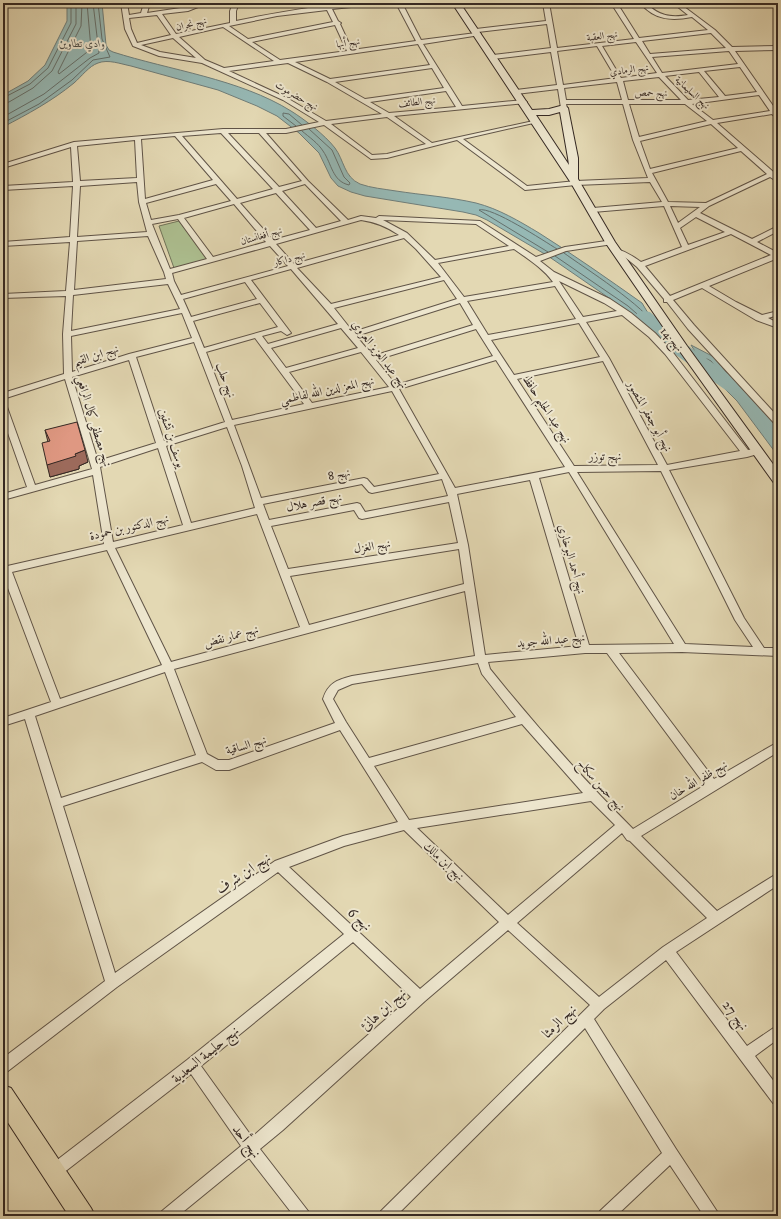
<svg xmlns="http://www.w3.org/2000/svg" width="781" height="1219" viewBox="0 0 781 1219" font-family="'IM FELL DW Pica',Amiri,serif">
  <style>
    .green { fill: #adc091; stroke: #70745a }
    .water { fill: #96b8b4; stroke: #6f7e7a }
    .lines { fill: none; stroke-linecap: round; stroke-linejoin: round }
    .shore { stroke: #65706c; stroke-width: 1 }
    .river { fill: #96b8b4; fill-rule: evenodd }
    .street-casing { stroke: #605447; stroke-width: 2 }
    .secondary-casing { stroke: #342823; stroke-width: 2 }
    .primary-casing { stroke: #342823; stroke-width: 2 }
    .street { fill: #ede6ce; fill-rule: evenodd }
    .secondary { fill: #ede6ce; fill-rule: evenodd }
    .primary { fill: #e3d8b3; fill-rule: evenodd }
    .wall { fill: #c08370; stroke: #342823 }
    .shaded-wall { fill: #9c6a5b; stroke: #342823 }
    .building { fill: #df9882; stroke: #342823 }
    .labels { text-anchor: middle; stroke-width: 4; stroke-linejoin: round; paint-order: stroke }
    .far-street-label { font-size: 10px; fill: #342823; stroke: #ede6ce }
    .far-water-label { font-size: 11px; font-style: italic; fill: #4c4c47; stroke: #ede6ce }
    .street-label { font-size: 12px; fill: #342823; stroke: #ede6ce }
    .near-street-label { font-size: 14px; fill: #342823; stroke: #ede6ce }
  </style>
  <rect width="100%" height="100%" fill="#e3d8b3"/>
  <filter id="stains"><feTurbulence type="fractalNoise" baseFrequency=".005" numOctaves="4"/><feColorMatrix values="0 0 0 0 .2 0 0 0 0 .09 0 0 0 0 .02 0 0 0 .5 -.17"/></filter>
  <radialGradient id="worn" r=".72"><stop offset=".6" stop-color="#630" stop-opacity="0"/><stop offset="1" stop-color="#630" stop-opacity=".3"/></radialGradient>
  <polygon class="green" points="179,221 208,259 174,268 159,226"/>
  <g class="water">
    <path d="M 67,3 L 102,3 L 106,45 L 109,50 L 113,52 C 169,70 240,79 291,111 C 304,119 325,135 335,148 C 344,160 344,177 360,184 C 371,188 384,189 396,191 C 422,195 450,197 476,203 C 499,209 519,221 539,233 C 574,255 608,279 642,303 L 648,313 L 657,319 L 679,355 L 625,309 L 548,256 L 487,220 L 476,215 L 463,212 L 365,196 L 351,192 L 338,186 L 331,178 L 319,153 L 299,133 L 277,116 L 257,106 L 218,90 L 131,66 C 121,64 108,59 98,63 C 89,66 81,77 74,83 C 52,101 28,114 3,127 L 3,95 L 28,81 L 45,65 L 67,21 Z"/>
    <polygon points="691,345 714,357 778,437 778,456 737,401 707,371"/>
  </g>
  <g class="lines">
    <g class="shore">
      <polyline points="82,3 81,26 58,72 59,74 91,49 87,3"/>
      <polyline points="3,98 30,84 48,68 71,23 71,3"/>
      <polyline points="3,103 9,102 33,88 52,71 76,24 76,3"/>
      <polyline points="3,117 44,94 90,58 99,53 93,3"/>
      <polyline points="3,123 39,104 72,80 93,60 110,57 102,39 98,3"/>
      <polyline points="296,126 283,116 283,113 289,114 302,125"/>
      <path d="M 302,131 C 309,137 318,143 323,151 C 332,164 332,181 349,185 L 350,183 L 344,177 L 332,150 L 309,129"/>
      <path d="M 548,252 L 479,210 C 491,206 544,241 557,249"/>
      <path d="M 555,256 L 628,306 L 652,327 L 655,327 C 648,308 583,267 564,253"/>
      <polygon points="707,359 711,361 725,380 722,380 706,362"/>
    </g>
    <polygon class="river" points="644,311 650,312 687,345 751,390 778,426 778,446 771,445 737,398 673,353 638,320 635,316 638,312"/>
    <defs>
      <path id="street" d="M 121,3 L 127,3 L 129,15 L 141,13 L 144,3 L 150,3 L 147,13 L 187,7 L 193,5 L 193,3 L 199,3 L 198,7 L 188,11 L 162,14 L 176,34 L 230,23 L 230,11 L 233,3 L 239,3 L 236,11 L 236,21 C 280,12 327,3 373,3 L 370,5 L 332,9 L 338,21 L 341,23 L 340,24 L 352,50 L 416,41 L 396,3 L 402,3 L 421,40 L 476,33 L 473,31 L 476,29 L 546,21 L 543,3 L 549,3 L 557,48 L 634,39 L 611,3 L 617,3 L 639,38 L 708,30 L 692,17 C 671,21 655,20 640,3 L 646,3 C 659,16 670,18 688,15 L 673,3 L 679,3 L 715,30 L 732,47 L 778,46 L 778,50 L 735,51 L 778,113 L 778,120 L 772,114 L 717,123 L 778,176 L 778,182 L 770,177 L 709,206 L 700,213 L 752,239 L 778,226 L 778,231 L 757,242 L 778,253 L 778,258 L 709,286 L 736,302 L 762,315 L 778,311 L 778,315 L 768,318 L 778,323 L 778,328 L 756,320 L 702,288 L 673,300 L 694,325 L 778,417 L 778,425 L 775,424 L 688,329 L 667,302 L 664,302 L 664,299 L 637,267 L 626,258 L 613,251 L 617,249 C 626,252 633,256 641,262 L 682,247 L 664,206 L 593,212 L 590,210 L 593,208 L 662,202 L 650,182 L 576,185 L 525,190 L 457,140 L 387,158 L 371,159 L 324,125 L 286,133 L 266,133 L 308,181 L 348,220 L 361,216 L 376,218 L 379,216 L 480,221 L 536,257 L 565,247 L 613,240 L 613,244 L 566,251 L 540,261 L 554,272 L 610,299 L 631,313 L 655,333 L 671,350 L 748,450 L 758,448 L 762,451 L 761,453 L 747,457 L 669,470 L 744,618 L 764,648 L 778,648 L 778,656 L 682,652 L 619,653 L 714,779 L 778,742 L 778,752 L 641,836 L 717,911 L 778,873 L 778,885 L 676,952 L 747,1046 L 778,1025 L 778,1039 L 755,1056 L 778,1087 L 778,1105 L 773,1103 L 666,960 L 604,1009 L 594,1019 L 676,1149 L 720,1216 L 704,1216 L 670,1165 L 616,1216 L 598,1216 L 600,1211 L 662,1153 L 585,1028 L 396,1216 L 379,1216 L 381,1211 L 590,1005 L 508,930 L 425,1001 L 283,1130 L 260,1149 L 308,1211 L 310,1216 L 294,1216 L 249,1158 L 178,1216 L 160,1216 L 162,1211 L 241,1146 L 191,1074 L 58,1177 L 53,1179 L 48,1177 L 46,1172 L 48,1167 L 187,1060 L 344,934 L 278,872 L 117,987 L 8,1071 L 3,1073 L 3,1058 L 105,981 L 25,719 L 3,726 L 3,718 L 51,702 L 3,575 L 3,567 L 104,544 L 93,475 L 3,500 L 3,494 L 27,487 L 3,419 L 3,404 L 7,407 L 35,485 L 92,469 L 65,379 L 3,399 L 3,393 L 64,374 L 63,334 L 66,296 L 3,298 L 3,294 L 66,291 L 70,242 L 3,246 L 3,242 L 70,237 L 73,186 L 3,190 L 3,186 L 73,182 L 71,147 L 3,168 L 3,164 L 74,142 L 223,129 L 286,129 L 319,122 L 283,100 L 202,63 L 159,56 L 133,46 L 125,29 ZM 327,10 L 333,22 L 248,39 L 229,26 L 277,16 ZM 157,15 L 171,35 L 137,43 L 131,29 L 129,18 ZM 547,24 L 551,48 L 493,55 L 490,57 L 493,59 L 551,52 L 557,85 L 516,90 L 513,92 L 516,94 L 558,89 L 561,108 L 564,110 L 567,108 L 566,104 L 623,104 L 633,140 L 648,178 L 576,181 L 527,186 L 463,139 L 538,122 L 538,120 L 432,143 L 394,116 L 526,103 L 527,102 L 524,100 L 462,106 L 423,44 L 480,35 L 481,34 L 478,32 ZM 335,25 L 347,51 L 280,60 L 252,42 ZM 223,27 L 274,61 L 224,68 L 205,60 L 179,37 ZM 711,33 L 726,48 L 650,54 L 642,41 ZM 173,38 L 196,58 L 160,52 L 141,45 ZM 636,42 L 657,73 L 621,78 L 602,46 ZM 418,44 L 430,65 L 330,79 L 295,62 ZM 597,46 L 616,78 L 563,85 L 557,51 ZM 729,51 L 738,64 L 662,73 L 652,57 ZM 288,63 L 327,82 L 382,114 L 326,121 L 287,98 L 229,71 ZM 740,67 L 757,92 L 725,96 L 704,71 ZM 432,68 L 444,88 L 365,99 L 335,82 ZM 699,72 L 719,97 L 688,100 L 665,76 ZM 659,77 L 681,100 L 628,100 L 623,81 ZM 617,82 L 622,100 L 566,100 L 564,88 ZM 446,91 L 456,107 L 389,113 L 370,102 ZM 759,95 L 770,111 L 713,120 L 692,104 ZM 629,104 L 685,104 L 707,121 L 639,137 ZM 387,117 L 426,144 L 387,154 L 372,155 L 331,124 ZM 711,124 L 738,148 L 650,169 L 640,141 ZM 221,133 L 273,189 L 237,199 L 182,136 ZM 228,133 L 259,133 L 302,181 L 279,187 ZM 175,136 L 213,180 L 145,199 L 141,139 ZM 135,140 L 137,178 L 80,181 L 77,146 ZM 741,151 L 767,174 L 706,203 L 668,202 L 652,173 ZM 137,182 L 139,202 L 147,232 L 77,237 L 80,186 ZM 216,184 L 231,201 L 179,215 L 151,220 L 146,203 ZM 305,184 L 341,221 L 316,228 L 282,191 ZM 276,193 L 310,230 L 273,240 L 240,203 ZM 234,204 L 266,242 L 213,257 L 184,218 ZM 670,206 L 700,207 L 678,223 ZM 696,217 L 725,232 L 688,245 L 680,228 ZM 178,219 L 207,259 L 170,269 L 152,224 ZM 361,220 C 376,222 387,227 399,235 L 294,264 L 276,244 ZM 383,220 L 476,224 L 509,246 L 435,260 L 407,233 ZM 731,234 L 771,255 L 670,296 L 645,266 ZM 148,236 L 164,272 L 166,279 L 74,290 L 77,241 ZM 404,238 L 416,249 L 441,277 L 331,304 L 297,268 ZM 270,246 L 288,266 L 181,295 L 174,281 L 172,273 ZM 514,249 C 528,259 543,268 553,282 L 464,297 L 438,263 ZM 291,269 L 338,324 L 268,344 L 262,336 L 281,331 L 287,335 L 291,333 L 251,280 ZM 444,280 L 457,299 L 353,332 L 334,308 ZM 559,281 L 604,303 L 617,311 L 583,317 ZM 245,282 L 257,299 L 191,317 L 183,299 ZM 168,284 L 180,309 L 71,331 L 73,295 ZM 555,286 L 576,319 L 488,335 L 467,301 ZM 260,303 L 278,327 L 204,348 L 193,321 ZM 460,303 L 473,325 L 373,356 L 356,336 ZM 182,313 L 192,338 L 129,354 L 72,372 L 71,336 ZM 622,315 L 649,337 L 665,354 L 740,451 L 667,465 L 609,358 L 586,322 ZM 579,323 L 600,357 L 514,375 L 491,340 ZM 341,328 L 358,348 L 286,368 L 271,348 ZM 476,329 L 493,356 L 396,385 L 376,360 ZM 255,338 L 304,404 L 232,420 L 206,352 ZM 194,342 L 225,422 L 164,441 L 136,357 ZM 361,352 L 389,387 L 312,403 L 289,372 ZM 129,360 L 156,443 L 98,461 L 72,377 ZM 496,360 L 565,467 L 455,488 L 399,389 ZM 603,361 L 658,465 L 574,466 L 517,379 ZM 392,391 L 439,474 L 374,487 L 367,479 L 364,478 L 261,498 L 234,425 ZM 227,427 L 242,466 L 255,508 L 191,523 L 166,446 ZM 158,448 L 183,525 L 113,542 L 100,467 ZM 661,471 L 735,620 L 753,647 L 685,644 L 577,472 ZM 569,472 L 674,644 L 589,645 L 539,478 ZM 442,479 L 448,496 L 365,512 L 360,504 L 357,503 L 269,520 L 263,504 L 362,484 L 369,492 L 372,493 ZM 530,480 L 579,646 L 485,655 L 468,545 L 457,494 ZM 449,502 L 458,543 L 288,569 L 271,526 L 354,510 L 359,518 L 362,519 ZM 257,514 L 300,627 L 171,662 L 115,548 ZM 459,549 L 464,584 L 309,625 L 290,576 ZM 107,550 L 162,665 L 60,699 L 12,572 ZM 465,591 L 475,656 L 352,676 C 337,680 328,683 323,699 L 335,723 L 229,760 L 218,760 L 207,754 L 174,669 ZM 585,653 L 607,653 L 705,785 L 633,829 C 582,778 535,725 490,669 L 488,662 ZM 478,663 L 482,674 L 516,717 L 369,758 L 346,722 L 333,699 L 338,690 L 352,684 ZM 165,672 L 196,755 L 61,798 L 35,716 ZM 522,724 L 583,793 L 409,820 L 374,766 ZM 340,730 L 398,822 L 343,836 L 275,861 L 115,973 L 63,806 L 202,762 L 216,770 L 229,770 ZM 591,801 L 615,825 L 508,915 L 417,828 ZM 404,830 L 499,922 L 420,989 L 289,867 L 344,846 ZM 622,833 L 627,840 L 630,841 L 707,918 L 663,947 L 599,997 L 517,923 ZM 353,942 L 411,997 L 252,1137 L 201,1066 Z"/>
      <path id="secondary" d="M 452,3 L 460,3 L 532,110 L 549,109 L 564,105 L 568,108 L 578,158 L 578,179 L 615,242 L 687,346 L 778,471 L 778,484 L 774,483 L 679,350 L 605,242 L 571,183 ZM 560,112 L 568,158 L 569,165 L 536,115 L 549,115 Z"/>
      <polygon id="primary" points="3,1085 11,1088 91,1208 95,1216 69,1216 3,1115"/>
    </defs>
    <use href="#street" class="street-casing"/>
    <use href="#secondary" class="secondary-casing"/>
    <use href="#primary" class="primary-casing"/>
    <use href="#street" class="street"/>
    <use href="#secondary" class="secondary"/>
    <use href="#primary" class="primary"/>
  </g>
  <polygon class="wall" points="45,430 88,462 79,466 79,469 50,477 48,442"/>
  <polygon class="shaded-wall" points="85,450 88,462 79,466 79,469 50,477 47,465"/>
  <polygon class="building" points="77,422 85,450 75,454 76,456 47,465 42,443 50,441 45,430"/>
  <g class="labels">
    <g class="far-street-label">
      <text transform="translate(191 23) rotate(-13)" y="4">نهج نجران</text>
      <text transform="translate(602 35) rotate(-7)" y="4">نهج العقبة</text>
      <text transform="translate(348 42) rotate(-8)" y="4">نهج أبها</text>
      <text transform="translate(629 69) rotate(-7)" y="4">نهج الرمادي</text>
      <text transform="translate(651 92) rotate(1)" y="4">نهج حمص</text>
      <text transform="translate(693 92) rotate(43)" y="4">نهج السليمانية</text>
      <text transform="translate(297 95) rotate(30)" y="4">نهج حضرموت</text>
      <text transform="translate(417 101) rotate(-6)" y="4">نهج الطائف</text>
      <text transform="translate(261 235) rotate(-16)" y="4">نهج أفغانستان</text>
      <text transform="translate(289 258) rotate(-15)" y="4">نهج داكار</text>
    </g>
    <g class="far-water-label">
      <text x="82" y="47">وادي تطاوين</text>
    </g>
    <g class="street-label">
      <text transform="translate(672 339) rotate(48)" y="4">نهج 14</text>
      <text transform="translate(380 354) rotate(52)" y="4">نهج عبد العزيز العروي</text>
      <text transform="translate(96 355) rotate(-17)" y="4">نهج ابن القيم</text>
      <text transform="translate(226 380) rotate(69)" y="4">نهج حلب</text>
      <text transform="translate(327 390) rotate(-12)" y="4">نهج المعز لدين الله لفاطمي</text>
      <text transform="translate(547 409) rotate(57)" y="4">نهج عبد الحليم حافظ</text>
      <text transform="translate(650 416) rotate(61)" y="4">نهج أبو جعفر المنصور</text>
      <text transform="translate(94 421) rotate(73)" y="4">نهج مصطفى كمال الرافعي</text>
      <text transform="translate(172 438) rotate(72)" y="4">يوسف بن تشفين</text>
      <text x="605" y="460">نهج توزر</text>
      <text transform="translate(339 474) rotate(-11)" y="4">نهج 8</text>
      <text transform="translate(314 502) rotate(-11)" y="4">نهج قصر هلال</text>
      <text transform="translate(129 527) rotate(-13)" y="4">نهج الدكتور بن حمودة</text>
      <text transform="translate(372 546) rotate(-9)" y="4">نهج الغزل</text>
      <text transform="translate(572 559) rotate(74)" y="4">نهج أحمد البوخاري</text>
      <text transform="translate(231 636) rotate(-15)" y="4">نهج عمار نقض</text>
      <text transform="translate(551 640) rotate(-5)" y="4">نهج عبد الله جويد</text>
      <text transform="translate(246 745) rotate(-16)" y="4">نهج الساقية</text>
      <text transform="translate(698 780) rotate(-31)" y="4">نهج ظفر الله خان</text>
      <text transform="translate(601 785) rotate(48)" y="4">نهج حسن سكاح</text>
      <text transform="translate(444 861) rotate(43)" y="4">نهج ابن مالك</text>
    </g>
    <g class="near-street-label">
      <text transform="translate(243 873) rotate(-34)" y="5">نهج ابن شرف</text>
      <text transform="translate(360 919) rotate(43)" y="5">نهج 6</text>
      <text transform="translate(383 1009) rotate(-42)" y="5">نهج ابن هانئ</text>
      <text transform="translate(736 1015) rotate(53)" y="5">نهج 27</text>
      <text transform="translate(559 1021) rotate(-44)" y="5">نهج الرمثا</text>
      <text transform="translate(205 1054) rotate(-39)" y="5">نهج حليمة السعدية</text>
      <text transform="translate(247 1141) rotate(54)" y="5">نهج أحد</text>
    </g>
  </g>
  <rect width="781" height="1219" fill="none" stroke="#e3d8b3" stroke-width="16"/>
  <rect x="4" y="4" width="773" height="1211" fill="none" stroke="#342823" stroke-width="2"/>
  <rect x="8" y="8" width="765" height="1203" fill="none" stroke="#342823"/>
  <rect width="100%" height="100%" filter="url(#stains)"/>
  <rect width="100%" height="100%" fill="url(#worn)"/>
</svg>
